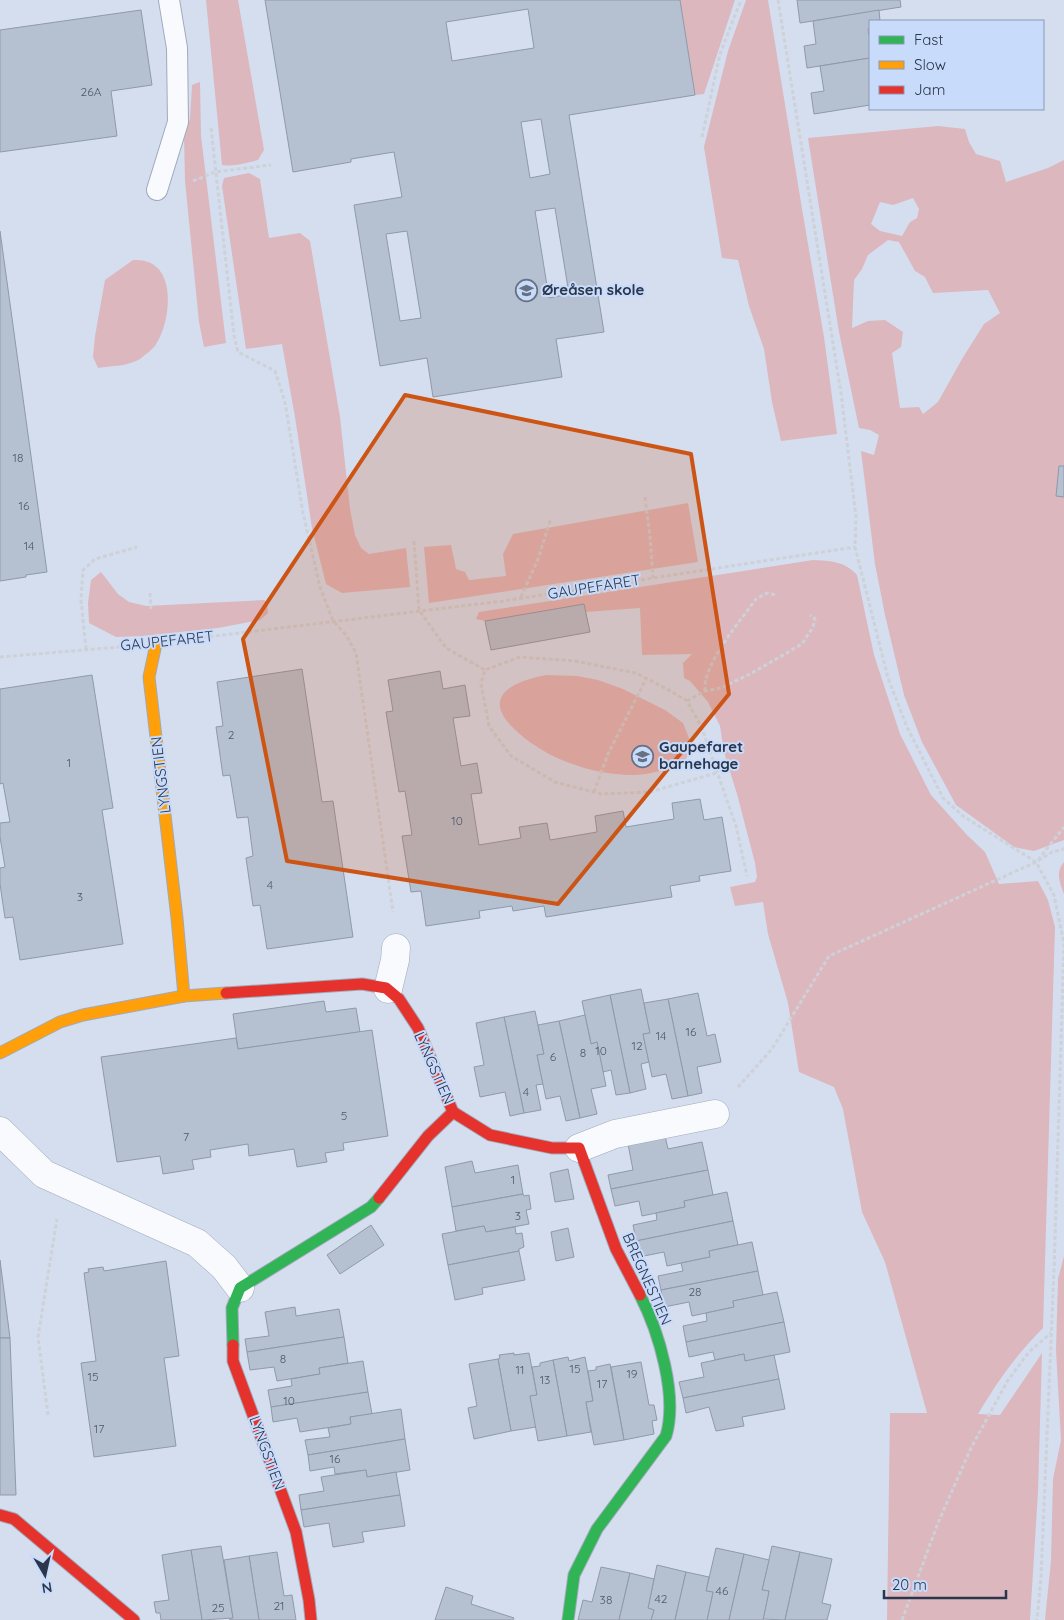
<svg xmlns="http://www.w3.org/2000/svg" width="1064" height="1620" viewBox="0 0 1064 1620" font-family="Quicksand,sans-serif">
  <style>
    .green { fill: #dcb7be; fill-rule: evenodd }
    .building { fill: #b5c0d1; stroke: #8f99a9; fill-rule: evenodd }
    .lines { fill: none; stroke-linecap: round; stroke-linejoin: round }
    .lane-casing { stroke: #a0aabb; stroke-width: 22 }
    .street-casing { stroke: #a0aabb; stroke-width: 29 }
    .fast-casing { stroke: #a0aabb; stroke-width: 13 }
    .slow-casing { stroke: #a0aabb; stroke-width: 13 }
    .jam-casing { stroke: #a0aabb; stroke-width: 13 }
    .path { stroke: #ced1d7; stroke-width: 3; stroke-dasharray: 4 2.5; stroke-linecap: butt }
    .lane { stroke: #f9fafd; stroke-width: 20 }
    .street { stroke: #f9fafd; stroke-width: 28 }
    .fast { stroke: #30b455; stroke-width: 11 }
    .slow { stroke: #ff9f0a; stroke-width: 11 }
    .jam { stroke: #e5322d; stroke-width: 11 }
    .marked { fill: #cc5415; fill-opacity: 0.2; stroke: #cc5415; stroke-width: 4; stroke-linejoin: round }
    .labels { text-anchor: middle; stroke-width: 4; stroke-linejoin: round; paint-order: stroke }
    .number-label { font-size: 12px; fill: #4d586c }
    .poi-label { font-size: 15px; font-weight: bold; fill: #2a364b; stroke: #c8dbfb; text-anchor: start }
    .street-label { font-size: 15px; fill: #2a364b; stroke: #c8dbfb }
  </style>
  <rect width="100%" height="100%" fill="#d4deef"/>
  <g class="green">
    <path d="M 206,0 L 238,0 L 264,150 L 258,160 C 247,163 233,167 222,165 Z"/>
    <polygon points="680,0 735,0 704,94 695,95"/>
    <polygon points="746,0 768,0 802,209 824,337 837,434 781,441 772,402 764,349 749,306 738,260 722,258 704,147 728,51"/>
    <polygon points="200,82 201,136 226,343 204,347 199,322 185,181 184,136 190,119 192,85"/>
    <path d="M 938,126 L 965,129 L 969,142 L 976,154 L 1000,161 L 1006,182 L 1048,168 L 1064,160 L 1064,840 L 1034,851 L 1014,847 L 956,805 L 922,742 L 904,695 L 885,615 L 875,564 L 861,451 L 874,455 L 879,435 L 870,430 L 859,428 L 839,332 L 808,138 ZM 913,198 L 919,209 L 917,218 L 910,222 L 902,236 L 880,231 L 871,224 L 880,202 L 893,205 ZM 888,240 L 899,242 L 915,271 L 925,277 L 933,293 L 988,290 L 1000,313 L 984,324 L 962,359 L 938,402 L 923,414 L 919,407 L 900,408 L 892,353 L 901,347 L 903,332 L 885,320 L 868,321 L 852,328 L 854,280 L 862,269 L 868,255 Z"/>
    <polygon points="249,173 260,179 269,238 300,233 310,241 340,417 350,509 355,535 361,548 369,554 406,548 410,587 342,593 326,584 312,528 295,417 282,344 246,349 222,186 224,178"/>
    <path d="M 133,260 C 137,260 142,260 145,261 C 178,269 170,326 155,346 C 151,351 144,355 140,359 C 129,366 111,366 98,368 L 93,357 L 95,336 L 105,280 Z"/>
    <polygon points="688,503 698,562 429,603 424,547 451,545 456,569 465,572 469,580 506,576 503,554 513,534"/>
    <path d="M 813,560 C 830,561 845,561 857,575 L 874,655 L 900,734 L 931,795 L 967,835 L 985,852 L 999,884 L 1038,881 L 1048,900 L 1055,927 L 1043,1328 C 1016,1355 997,1382 978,1414 L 1000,1415 L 1042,1353 L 1038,1492 L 1030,1620 L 887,1620 L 890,1413 L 927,1413 L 885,1262 L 862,1212 L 843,1109 L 834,1087 L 799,1072 L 788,1003 L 768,934 L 763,902 L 735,906 L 730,887 L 755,882 L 757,877 L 755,863 L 737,794 L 724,752 L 720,726 L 708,702 L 690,681 L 684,678 L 683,663 L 692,654 L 642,655 L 640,608 L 586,612 L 584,604 L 485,621 L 476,619 L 479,612 Z"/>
    <polygon points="101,572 118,594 129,602 146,606 264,600 267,602 268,613 260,620 218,628 142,636 116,637 89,623 88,603 91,580"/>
    <path d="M 546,675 L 577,676 L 598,680 L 623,689 L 665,710 L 683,723 L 689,738 L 690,751 L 684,763 C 667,769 651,775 632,775 C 605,775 575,767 551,755 C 535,747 489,717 502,696 C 510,683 532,678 546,675 Z"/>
    <path d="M 1064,862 L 1064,894 C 1060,883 1055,872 1064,862 Z"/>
    <polygon points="1064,1256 1064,1620 1045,1620 1051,1561 1053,1479 1061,1440 1056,1350 1058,1279"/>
  </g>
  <g class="building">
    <path d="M 265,0 L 680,0 L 695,95 L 569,115 L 604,332 L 556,339 L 562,377 L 433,397 L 427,358 L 380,366 L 354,205 L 402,197 L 394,152 L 351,159 L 351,162 L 293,172 ZM 528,9 L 534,48 L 452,61 L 446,22 ZM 541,119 L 550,174 L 530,178 L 521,122 ZM 555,208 L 569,294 L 549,298 L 535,211 ZM 407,231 L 421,318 L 400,321 L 386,234 Z"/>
    <polygon points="797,0 900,0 901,7 800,23"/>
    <polygon points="141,10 152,85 111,91 117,136 0,152 0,30"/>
    <polygon points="879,10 880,21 870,21 870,28 868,29 869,35 870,35 870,58 807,68 804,46 816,44 813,21"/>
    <polygon points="870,58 870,105 814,114 811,93 824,91 820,66"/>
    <polygon points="0,231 47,572 26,575 26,577 0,581"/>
    <polygon points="1059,466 1064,466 1064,497 1056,496"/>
    <polygon points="584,604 590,632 491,650 485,621"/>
    <polygon points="302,669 322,802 333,801 353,937 267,949 260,905 253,906 246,858 253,856 248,817 237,818 230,775 223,776 216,727 223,726 217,682"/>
    <polygon points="440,671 443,689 465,685 470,716 453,718 461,766 477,763 482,793 471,794 479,845 521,838 519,827 547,823 550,840 597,832 595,816 623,811 626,827 674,819 672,803 700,799 704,820 722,817 731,871 699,876 700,881 670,886 672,897 546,917 544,906 513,911 512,906 479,911 480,918 426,926 421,891 411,892 402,836 412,835 405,791 399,792 386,712 393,711 388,680"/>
    <polygon points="92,675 113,808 102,810 123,944 20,960 13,917 5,918 0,884 0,868 5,867 0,837 0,823 10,822 3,783 0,784 0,689"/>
    <polygon points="641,989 650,1033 643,1034 649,1062 641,1064 646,1089 630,1093 610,995"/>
    <polygon points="698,993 707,1036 715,1034 721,1062 697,1067 702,1093 688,1096 668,999"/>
    <polygon points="610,995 630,1093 616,1095 611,1070 603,1072 597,1042 591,1044 582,1001"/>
    <polygon points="668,999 688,1096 672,1099 666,1074 652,1077 643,1034 650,1033 644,1003"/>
    <polygon points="324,1001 326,1012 356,1008 360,1032 238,1049 233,1014"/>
    <polygon points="535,1011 544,1054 537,1055 543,1084 536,1085 541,1110 524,1113 504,1017"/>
    <polygon points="585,1015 591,1044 597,1042 606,1086 591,1089 597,1114 580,1118 559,1021"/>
    <polygon points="504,1017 524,1113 510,1116 505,1092 480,1097 474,1067 484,1065 476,1023"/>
    <polygon points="559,1021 580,1118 566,1121 560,1096 546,1099 537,1055 544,1054 538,1025"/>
    <polygon points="372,1030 388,1136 343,1143 344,1150 325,1153 327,1162 297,1167 294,1149 249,1156 248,1144 210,1150 211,1157 192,1160 194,1169 163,1174 160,1156 117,1162 101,1057 236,1038 238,1049"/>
    <polygon points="665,1136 668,1149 702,1142 708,1170 611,1189 608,1175 633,1170 628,1144"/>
    <polygon points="472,1161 475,1173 518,1165 523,1194 452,1207 445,1167"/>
    <polygon points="568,1169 574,1199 555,1202 550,1173"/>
    <polygon points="708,1170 713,1195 684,1201 685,1207 642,1216 639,1201 615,1206 611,1189"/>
    <polygon points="727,1192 733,1221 636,1241 633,1225 657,1220 656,1213 685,1207 684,1201"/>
    <polygon points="523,1194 524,1196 529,1195 531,1209 526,1210 529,1224 486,1232 484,1226 456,1231 452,1207"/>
    <polygon points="733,1221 738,1245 709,1251 710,1257 667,1266 664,1252 639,1257 636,1241"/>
    <polygon points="371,1225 384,1245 340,1274 327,1255"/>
    <polygon points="484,1226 486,1232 515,1227 516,1234 522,1233 524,1247 519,1249 519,1251 448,1265 442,1234"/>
    <polygon points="568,1228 574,1257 556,1261 551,1232"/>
    <polygon points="752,1242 758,1271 661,1290 658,1276 683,1271 681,1263 710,1257 709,1251"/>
    <polygon points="519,1251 525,1280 482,1288 483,1294 455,1300 448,1265"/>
    <polygon points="0,1260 10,1338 0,1338"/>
    <polygon points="166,1261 179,1356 164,1358 176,1446 94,1457 81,1363 96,1361 84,1273 89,1272 88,1269 103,1267 104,1271"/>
    <polygon points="758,1271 763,1295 733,1301 734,1307 692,1316 689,1302 664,1307 661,1290"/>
    <polygon points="777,1292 784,1322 686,1342 683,1326 707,1321 706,1313 734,1307 733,1301"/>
    <polygon points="295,1307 296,1316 339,1309 344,1337 247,1352 245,1339 269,1336 265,1312"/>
    <polygon points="784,1322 790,1352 745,1361 744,1354 715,1360 713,1352 689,1357 686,1342"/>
    <polygon points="344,1337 348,1363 319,1368 320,1374 277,1381 274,1367 250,1370 247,1352"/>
    <polygon points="0,1338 10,1338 16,1495 0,1495"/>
    <polygon points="514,1353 514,1355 529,1353 537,1395 530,1396 536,1427 511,1431 498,1359 500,1358 499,1355"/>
    <polygon points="744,1354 745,1361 774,1355 779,1379 683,1398 679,1382 704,1377 701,1363"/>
    <polygon points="568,1357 569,1361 585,1357 593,1401 586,1402 591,1432 567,1436 553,1360"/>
    <polygon points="498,1359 511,1431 474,1439 468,1408 477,1406 469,1364"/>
    <polygon points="553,1360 567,1436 538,1441 530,1396 537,1395 532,1367 540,1366 540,1363"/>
    <polygon points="363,1361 368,1392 271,1407 268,1390 292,1386 291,1379 320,1374 319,1368"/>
    <polygon points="641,1362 649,1405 654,1405 657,1420 652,1421 654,1434 624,1440 611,1367"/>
    <polygon points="610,1364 624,1440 594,1445 586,1402 593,1401 588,1371 596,1370 596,1367"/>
    <polygon points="779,1379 785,1409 742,1417 744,1426 716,1431 709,1407 686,1413 683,1398"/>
    <polygon points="368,1392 372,1414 350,1417 351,1424 300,1432 297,1418 273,1422 271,1407"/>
    <polygon points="401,1409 405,1439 308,1455 305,1440 330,1437 328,1428 351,1424 350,1417"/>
    <polygon points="405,1439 410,1470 367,1477 366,1470 335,1474 334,1467 310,1471 308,1455"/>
    <polygon points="366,1470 367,1477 396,1472 400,1495 301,1510 299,1495 324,1491 321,1477"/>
    <polygon points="400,1495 405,1526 362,1532 364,1542 333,1547 329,1523 304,1527 301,1510"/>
    <polygon points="221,1546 233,1618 202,1620 191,1550"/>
    <polygon points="772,1546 800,1552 785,1620 763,1619 769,1591 762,1590"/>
    <polygon points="716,1548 744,1554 729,1620 707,1620 713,1592 706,1591"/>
    <polygon points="191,1550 202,1620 161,1620 160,1613 156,1613 154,1602 169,1600 162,1555"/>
    <polygon points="277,1552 284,1596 292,1595 296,1620 259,1620 249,1556"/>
    <polygon points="800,1552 832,1559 822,1603 831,1605 827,1620 785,1620"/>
    <polygon points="744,1554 769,1560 762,1590 769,1591 763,1620 729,1620"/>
    <polygon points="249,1556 259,1620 229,1620 233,1618 224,1560"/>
    <polygon points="657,1565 686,1572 675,1620 651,1620 654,1610 648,1608"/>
    <polygon points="601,1567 630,1573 619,1620 578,1620 583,1600 592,1602"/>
    <polygon points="686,1572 709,1577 706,1591 713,1592 707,1620 675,1620"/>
    <polygon points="630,1573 654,1579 648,1608 654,1610 651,1620 619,1620"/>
    <polygon points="446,1587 473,1596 471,1604 514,1618 513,1620 435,1620"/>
  </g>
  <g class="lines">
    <defs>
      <polyline id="lane" points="157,190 178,122 177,48 169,0"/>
      <g id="street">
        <polyline points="388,989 395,960 396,948"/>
        <polyline points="0,1131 44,1174 197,1243 224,1267 240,1288"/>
        <polyline points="579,1148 615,1134 715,1114"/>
      </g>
      <g id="fast">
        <polyline points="233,1345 232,1308 240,1288 371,1207 379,1198"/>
        <path d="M 568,1620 L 574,1575 L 597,1529 L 666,1436 C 678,1396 659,1332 640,1295"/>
      </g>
      <g id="slow">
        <polyline points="156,644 149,677 177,918 184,996"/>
        <polyline points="0,1053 60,1022 83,1015 184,996 226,993"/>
      </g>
      <g id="jam">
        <polyline points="226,993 362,984 386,988 399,999 418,1028 453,1112 428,1136 379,1198"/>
        <polyline points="453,1112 490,1135 552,1148 579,1148 616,1249 640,1295"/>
        <polyline points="233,1345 233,1361 296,1532 309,1600 311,1620"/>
        <polyline points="0,1515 14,1519 134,1620"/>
      </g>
    </defs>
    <use href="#lane" class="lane-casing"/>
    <use href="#street" class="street-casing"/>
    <use href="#fast" class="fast-casing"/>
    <use href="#slow" class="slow-casing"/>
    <use href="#jam" class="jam-casing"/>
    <g class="path">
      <polyline points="778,0 841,393 856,517 855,547 888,678 907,727 943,798 963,816 1036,862 1054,895 1064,944 1054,1271 1041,1577 1037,1620"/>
      <polyline points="211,128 234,335 238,352 275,371 285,402 303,513 320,587 333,621 346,635 356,653 393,912"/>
      <polyline points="702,137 720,54 741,0"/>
      <polyline points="193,181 215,172 271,165"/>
      <polyline points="645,497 650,537 653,578"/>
      <polyline points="414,541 419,610 446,648 485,670"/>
      <polyline points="150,593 151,609"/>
      <polyline points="521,597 538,559 551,518"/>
      <polyline points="190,639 503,601 855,547"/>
      <polyline points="86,649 81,600 83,570 95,559 137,547"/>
      <polyline points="0,657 119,647"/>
      <path d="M 705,691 C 702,665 741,620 756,599 L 767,593 L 776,595"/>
      <polyline points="687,701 705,691 721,688 752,673 802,644 813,627 815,619 810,615"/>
      <polyline points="716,773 650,792 601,794 555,782 511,756 489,726 481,684 485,670 520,657 575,661 636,673 667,689 687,701 701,726 736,826 747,876"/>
      <polyline points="594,792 608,754 646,679"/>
      <polyline points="1038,860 1064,827"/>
      <polyline points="738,1087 772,1049 829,956 1036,862 1052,852 1064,849"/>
      <polyline points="48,1415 38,1337 57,1219"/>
      <polyline points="902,1620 938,1523 971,1448 1008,1380 1029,1352 1051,1333"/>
    </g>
    <use href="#lane" class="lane"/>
    <use href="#street" class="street"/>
    <use href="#fast" class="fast"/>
    <use href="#slow" class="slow"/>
    <use href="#jam" class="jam"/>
  </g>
  <path class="marked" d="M 405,395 L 691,454 L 729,694 L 558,904 L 287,861 L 243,639 Z"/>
  <defs>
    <symbol id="school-ring" viewBox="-11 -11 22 22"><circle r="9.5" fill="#c8dbfb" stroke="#667184" stroke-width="1.5"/><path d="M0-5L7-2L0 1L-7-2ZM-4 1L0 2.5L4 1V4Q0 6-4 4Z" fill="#667184"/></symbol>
  </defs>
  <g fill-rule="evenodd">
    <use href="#school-ring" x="514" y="278" width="25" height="25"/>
    <use href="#school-ring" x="630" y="744" width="25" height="25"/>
  </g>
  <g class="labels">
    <g class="number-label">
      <text x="91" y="96">26A</text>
      <text x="18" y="462">18</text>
      <text x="24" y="510">16</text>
      <text x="29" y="550">14</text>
      <text x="231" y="739">2</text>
      <text x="69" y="767">1</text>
      <text x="457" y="825">10</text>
      <text x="270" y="889">4</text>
      <text x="80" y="901">3</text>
      <text x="691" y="1036">16</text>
      <text x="661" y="1040">14</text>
      <text x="637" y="1050">12</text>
      <text x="601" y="1055">10</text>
      <text x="583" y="1057">8</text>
      <text x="553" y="1061">6</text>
      <text x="526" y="1096">4</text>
      <text x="344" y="1120">5</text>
      <text x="186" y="1141">7</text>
      <text x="513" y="1184">1</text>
      <text x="518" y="1220">3</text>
      <text x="695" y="1296">28</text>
      <text x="283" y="1363">8</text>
      <text x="575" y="1373">15</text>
      <text x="520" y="1374">11</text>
      <text x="632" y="1378">19</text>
      <text x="93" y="1381">15</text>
      <text x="545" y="1384">13</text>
      <text x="602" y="1388">17</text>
      <text x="289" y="1405">10</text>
      <text x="99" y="1433">17</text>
      <text x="335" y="1463">16</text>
      <text x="722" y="1595">46</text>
      <text x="661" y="1603">42</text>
      <text x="606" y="1604">38</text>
      <text x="279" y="1610">21</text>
      <text x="218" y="1612">25</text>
    </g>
    <g class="poi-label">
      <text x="542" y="295">Øreåsen skole</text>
      <text x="659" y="752">Gaupefaret<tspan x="659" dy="17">barnehage</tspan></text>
    </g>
    <g class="street-label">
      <text transform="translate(594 587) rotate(-9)" y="5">GAUPEFARET</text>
      <text transform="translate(167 641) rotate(-6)" y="5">GAUPEFARET</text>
      <text transform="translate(161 775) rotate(-97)" y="5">LYNGSTIEN</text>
      <text transform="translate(434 1068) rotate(66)" y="5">LYNGSTIEN</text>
      <text transform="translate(647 1279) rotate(66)" y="5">BREGNESTIEN</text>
      <text transform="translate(267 1453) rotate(70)" y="5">LYNGSTIEN</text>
    </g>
  </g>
  <rect x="869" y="20" width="175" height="90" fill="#c8dbfb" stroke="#8999b5"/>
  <rect x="879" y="36" width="25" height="8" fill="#30b455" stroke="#8999b5"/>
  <text x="914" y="45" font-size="15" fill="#2a364b">Fast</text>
  <rect x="879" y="61" width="25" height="8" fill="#ff9f0a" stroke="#8999b5"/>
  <text x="914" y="70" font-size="15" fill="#2a364b">Slow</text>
  <rect x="879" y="86" width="25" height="8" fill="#e5322d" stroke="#8999b5"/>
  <text x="914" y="95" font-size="15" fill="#2a364b">Jam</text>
  <g transform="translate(45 1575) rotate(171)" stroke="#c8dbfb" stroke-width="4" paint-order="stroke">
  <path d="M0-4L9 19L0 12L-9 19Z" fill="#2a364b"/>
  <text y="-8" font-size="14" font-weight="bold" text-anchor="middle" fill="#2a364b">N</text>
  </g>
  <path d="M884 1590v8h122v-8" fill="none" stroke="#2a364b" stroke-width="2.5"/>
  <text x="892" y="1590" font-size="15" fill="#2a364b" stroke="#c8dbfb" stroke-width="4" paint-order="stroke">20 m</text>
</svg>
